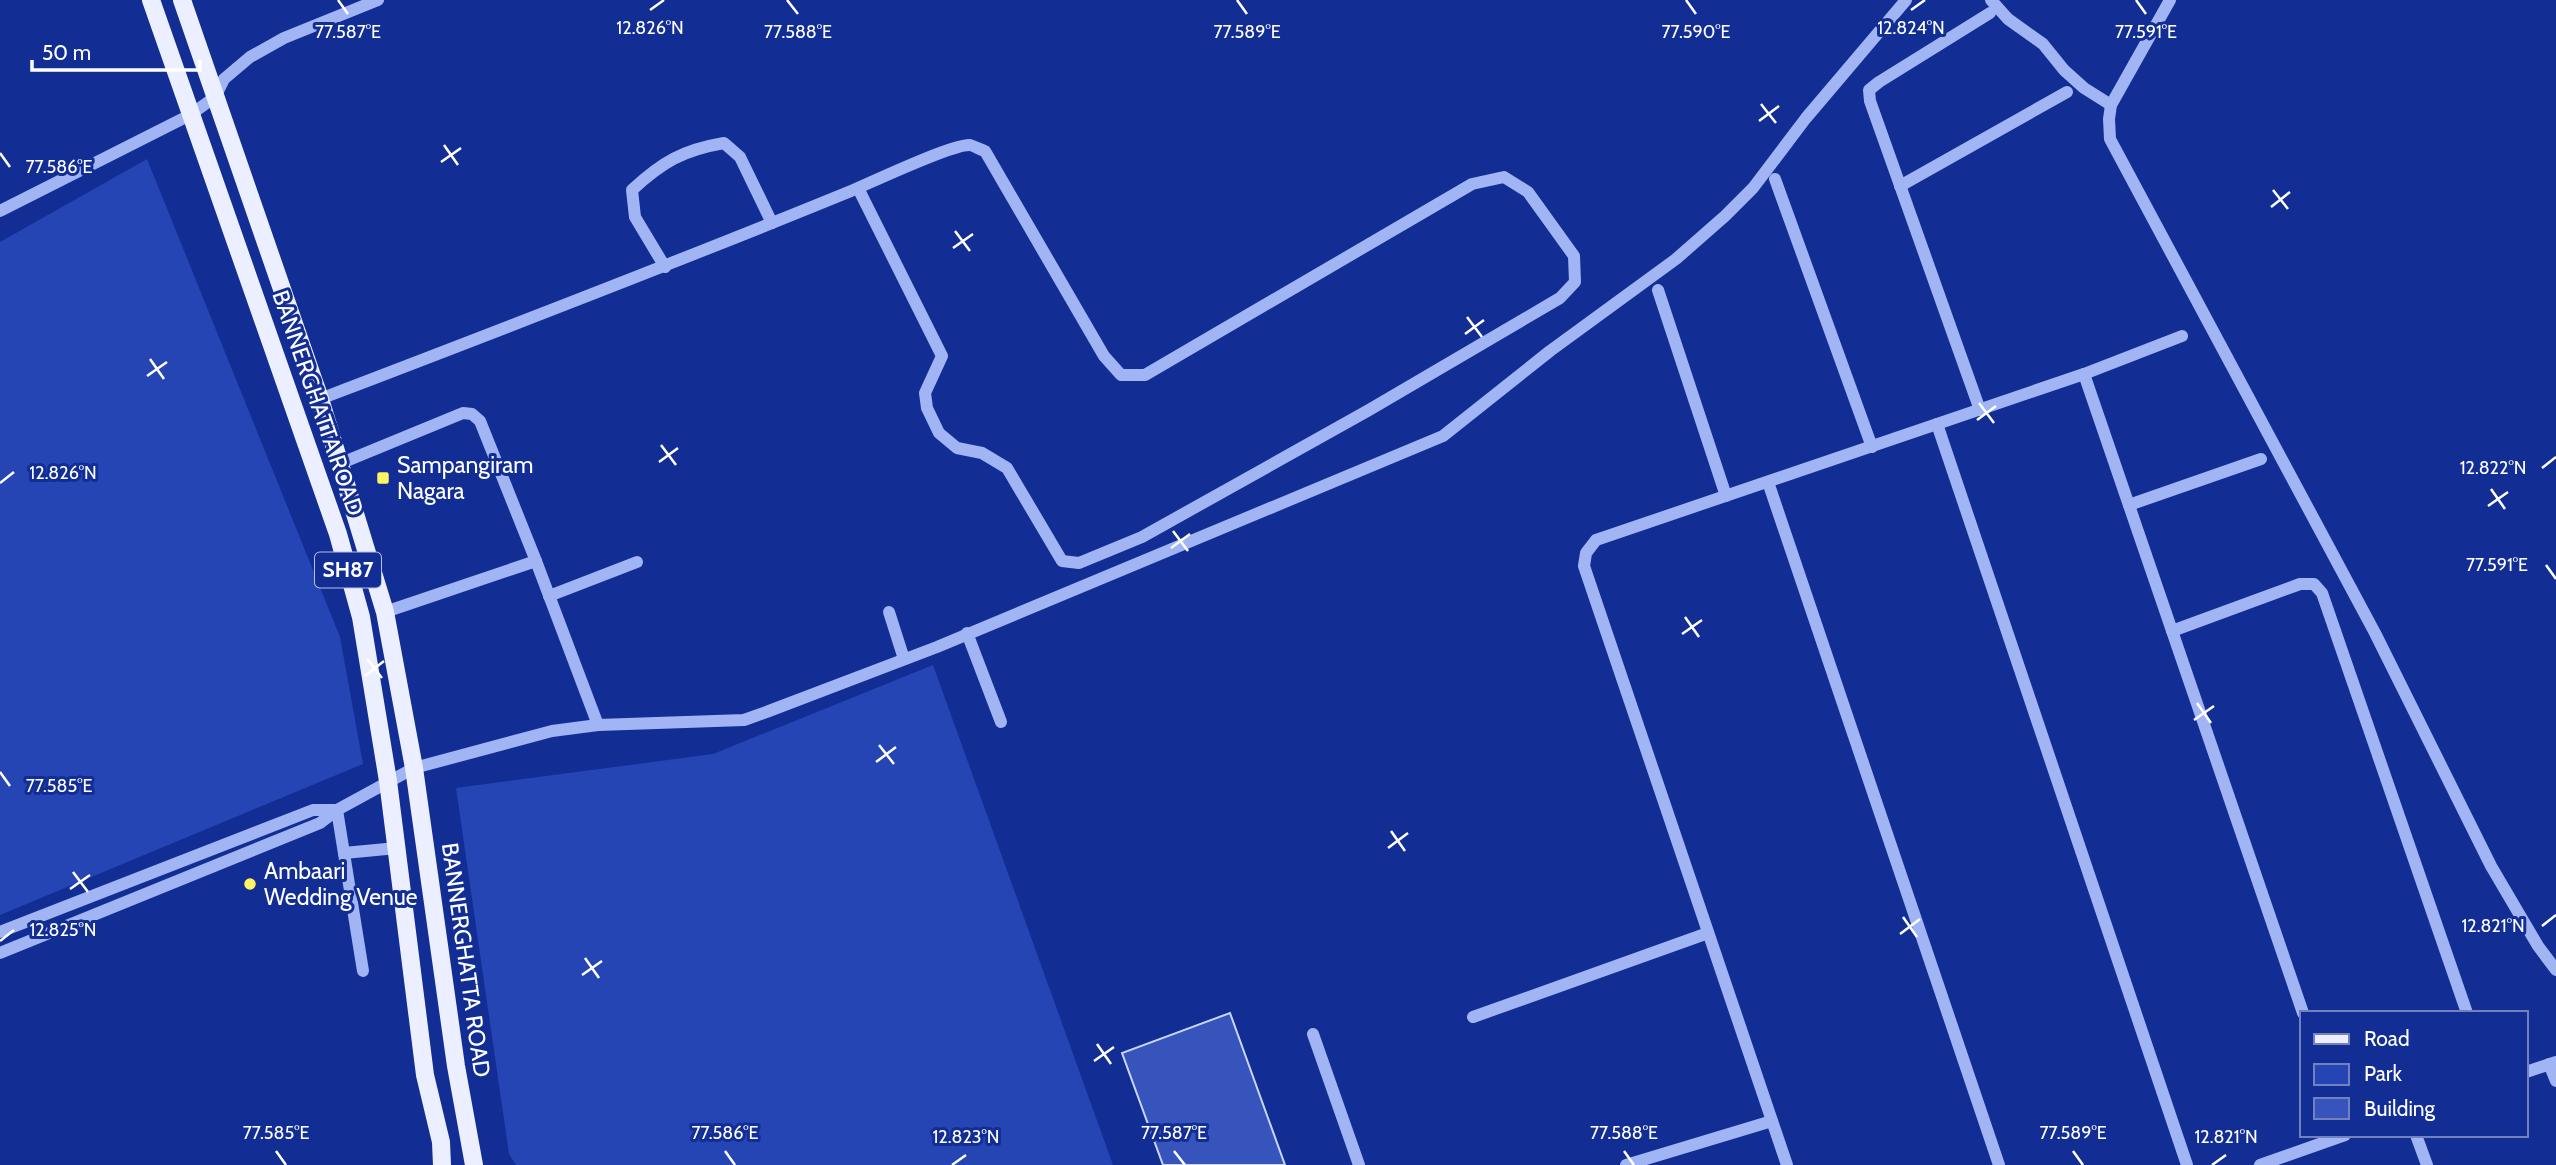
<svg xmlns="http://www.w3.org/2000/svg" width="2556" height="1165" viewBox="0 0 2556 1165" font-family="Cabin,sans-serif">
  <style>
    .green { fill: #2445b3 }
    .building { fill: #3654bb; stroke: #c8d5fd; stroke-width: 2 }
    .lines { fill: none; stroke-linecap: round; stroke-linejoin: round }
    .minor { stroke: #a1b4f3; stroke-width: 12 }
    .major { stroke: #ecefff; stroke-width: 18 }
    .ticks { fill: none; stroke: #fff; stroke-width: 2.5 }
    .poi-dot { fill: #fff462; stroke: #122e94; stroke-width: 2.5 }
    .labels { text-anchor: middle; stroke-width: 6; stroke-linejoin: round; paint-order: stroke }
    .shield { fill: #122e94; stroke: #b8c0df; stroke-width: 2 }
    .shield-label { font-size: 21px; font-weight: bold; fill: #fff }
    .street-label { font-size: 23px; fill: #fff; stroke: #122e94 }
    .poi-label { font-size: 23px; fill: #fff; stroke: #122e94; text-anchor: start }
    .ticks-label { font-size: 18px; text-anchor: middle; fill: #fff; stroke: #122e94; stroke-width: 6; stroke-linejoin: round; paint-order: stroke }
  </style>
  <rect width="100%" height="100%" fill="#122e94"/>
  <g class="green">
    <polygon points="147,159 340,637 363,764 0,915 0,242"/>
    <polygon points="933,665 1113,1165 516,1165 509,1154 456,788 713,754"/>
  </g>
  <polygon class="building" points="1230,1013 1285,1165 1163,1165 1122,1053"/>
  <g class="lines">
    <g class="minor">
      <polyline points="1991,0 2008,19 2043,44 2064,70 2084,88 2111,105"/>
      <polyline points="2170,0 2111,105 2109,119 2110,139 2375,633 2491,866 2538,946 2556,970"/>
      <polyline points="1775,179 1872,447"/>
      <polyline points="1900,186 2067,92"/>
      <polyline points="0,211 190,115 215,97 224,79 250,57 284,38 378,0"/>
      <path d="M 665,267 L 635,217 L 632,190 C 662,162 683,150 724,143 L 740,157 L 772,223"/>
      <polyline points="1658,290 1726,496"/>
      <polyline points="2084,374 2303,1013"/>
      <path d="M 320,399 C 498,331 675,263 851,191 C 872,182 952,144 970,145 C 974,146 981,150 985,151 L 1104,356 L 1121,375 L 1145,375 L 1472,184 L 1504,177 L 1528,192 L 1574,256 L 1575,282 L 1560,298 L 1369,410 L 1142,537 L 1079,563 L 1062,561 L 1007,468 L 982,453 L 957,448 L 939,433 L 927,408 L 925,393 L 942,356 L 858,188"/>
      <polyline points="1980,410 1870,101 1869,90 1879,82 1990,13"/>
      <polyline points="1937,424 2187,1165"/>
      <polyline points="339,464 463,413 472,414 480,421 536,561 598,725"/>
      <polyline points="1768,482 1999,1165"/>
      <polyline points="2129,505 2261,459"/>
      <polyline points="549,596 637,562"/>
      <polyline points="385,612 536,561"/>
      <polyline points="889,612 904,659"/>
      <polyline points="2172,631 2300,584 2314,584 2322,593 2467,1013"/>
      <polyline points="967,633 1001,722"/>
      <polyline points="337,810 363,971"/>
      <polyline points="344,853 397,848"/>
      <polyline points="0,932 313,810 337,810"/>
      <polyline points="0,953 320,823 337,810 414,768 552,731 598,725 744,720 769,711 937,647 1443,436 1550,351 1676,259 1725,216 1753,188 1806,118 1906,0"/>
      <polyline points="1473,1017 1708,933"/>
      <polyline points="1313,1034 1359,1165"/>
      <polyline points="2549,1064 2556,1081"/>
      <polyline points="2526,1072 2556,1062"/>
      <polyline points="2416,1135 2427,1165"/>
      <polyline points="1626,1165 1772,1121"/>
      <polyline points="1787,1165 1584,566 1586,553 1596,540 2084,374 2182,336"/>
      <polyline points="2260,1165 2345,1135"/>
    </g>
    <g class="major">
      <polyline points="151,0 338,534 361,617 388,781 425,1075 441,1142 442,1165"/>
      <polyline points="182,0 320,399 385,612 414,768 456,1066 474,1165"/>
    </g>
  </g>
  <path class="ticks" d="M 338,0 L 348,14M 787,0 L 798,14M 1237,0 L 1247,14M 1686,0 L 1696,14M 2136,0 L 2146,14M 650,10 L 664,0M 1911,10 L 1925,0M 1761,104 L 1776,123M 1759,121 L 1779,106M 444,145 L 458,165M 0,153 L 10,167M 441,162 L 461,148M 2273,190 L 2288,209M 2271,207 L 2290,192M 955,231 L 970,251M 953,248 L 973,234M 1467,317 L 1482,337M 1465,334 L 1484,320M 150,359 L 164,379M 147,376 L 167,362M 1979,403 L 1994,423M 1977,420 L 1996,406M 661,445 L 676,465M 659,462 L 678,448M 2542,468 L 2556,457M 0,483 L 14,472M 2491,489 L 2505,509M 2488,506 L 2508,492M 1173,531 L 1188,551M 1171,548 L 1190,534M 2546,565 L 2556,579M 1685,617 L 1699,637M 1682,634 L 1702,620M 367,659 L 382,678M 365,676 L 384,661M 2197,703 L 2211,723M 2194,720 L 2214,706M 879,745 L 894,764M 876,762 L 896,747M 0,772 L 10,786M 1391,831 L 1405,851M 1388,848 L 1408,833M 73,872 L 88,892M 70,889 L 90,875M 1903,917 L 1917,937M 2542,926 L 2556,915M 1900,934 L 1920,919M 0,941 L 14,930M 585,958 L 599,978M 582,975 L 602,961M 1097,1044 L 1111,1064M 1094,1061 L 1114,1047M 276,1151 L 286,1165M 725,1151 L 735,1165M 1174,1151 L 1185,1165M 1624,1151 L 1634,1165M 2073,1151 L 2083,1165M 952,1165 L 966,1155M 2212,1165 L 2226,1155"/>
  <g class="poi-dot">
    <rect x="376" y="471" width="14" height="14" rx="3.5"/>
    <circle cx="250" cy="884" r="7"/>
  </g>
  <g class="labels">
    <rect class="shield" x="315" y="552.5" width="66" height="35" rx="5"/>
    <g class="shield-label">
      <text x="348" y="577">SH87</text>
    </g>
    <g class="street-label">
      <text transform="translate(318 403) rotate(71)" y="8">BANNERGHATTA ROAD</text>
      <text transform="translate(466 960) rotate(82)" y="8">BANNERGHATTA ROAD</text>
    </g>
    <g class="poi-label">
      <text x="397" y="473">Sampangiram<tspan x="397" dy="26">Nagara</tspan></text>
      <text x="264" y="879">Ambaari<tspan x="264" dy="26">Wedding Venue</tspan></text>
    </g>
  </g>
  <g class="ticks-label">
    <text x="650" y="34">12.826°N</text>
    <text x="1911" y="34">12.824°N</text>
    <text x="348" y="38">77.587°E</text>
    <text x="798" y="38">77.588°E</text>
    <text x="1247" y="38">77.589°E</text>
    <text x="1696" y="38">77.590°E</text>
    <text x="2146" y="38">77.591°E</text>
    <text x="59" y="173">77.586°E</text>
    <text x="2493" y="474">12.822°N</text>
    <text x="63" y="479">12.826°N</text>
    <text x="2497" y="571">77.591°E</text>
    <text x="59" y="792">77.585°E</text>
    <text x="2493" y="932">12.821°N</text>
    <text x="63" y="936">12.825°N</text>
    <text x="276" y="1139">77.585°E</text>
    <text x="725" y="1139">77.586°E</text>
    <text x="1174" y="1139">77.587°E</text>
    <text x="1624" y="1139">77.588°E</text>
    <text x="2073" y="1139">77.589°E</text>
    <text x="966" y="1143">12.823°N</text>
    <text x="2226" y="1143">12.821°N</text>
  </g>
  <rect x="2300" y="1011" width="228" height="126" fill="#122e94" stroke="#7182bf" stroke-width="2"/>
  <rect x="2314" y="1034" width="35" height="10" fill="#ecefff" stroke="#7182bf" stroke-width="2"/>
  <text x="2364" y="1046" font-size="21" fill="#ffffff">Road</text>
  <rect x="2314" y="1064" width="35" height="21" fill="#2445b3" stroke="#7182bf" stroke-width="2"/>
  <text x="2364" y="1081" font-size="21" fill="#ffffff">Park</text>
  <rect x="2314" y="1098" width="35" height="21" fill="#3654bb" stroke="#7182bf" stroke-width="2"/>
  <text x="2364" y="1116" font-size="21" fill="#ffffff">Building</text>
  <path d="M32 60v10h168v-10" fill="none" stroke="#ffffff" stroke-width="3.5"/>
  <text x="42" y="60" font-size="21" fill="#ffffff" stroke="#122e94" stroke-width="5" paint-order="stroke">50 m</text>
</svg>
